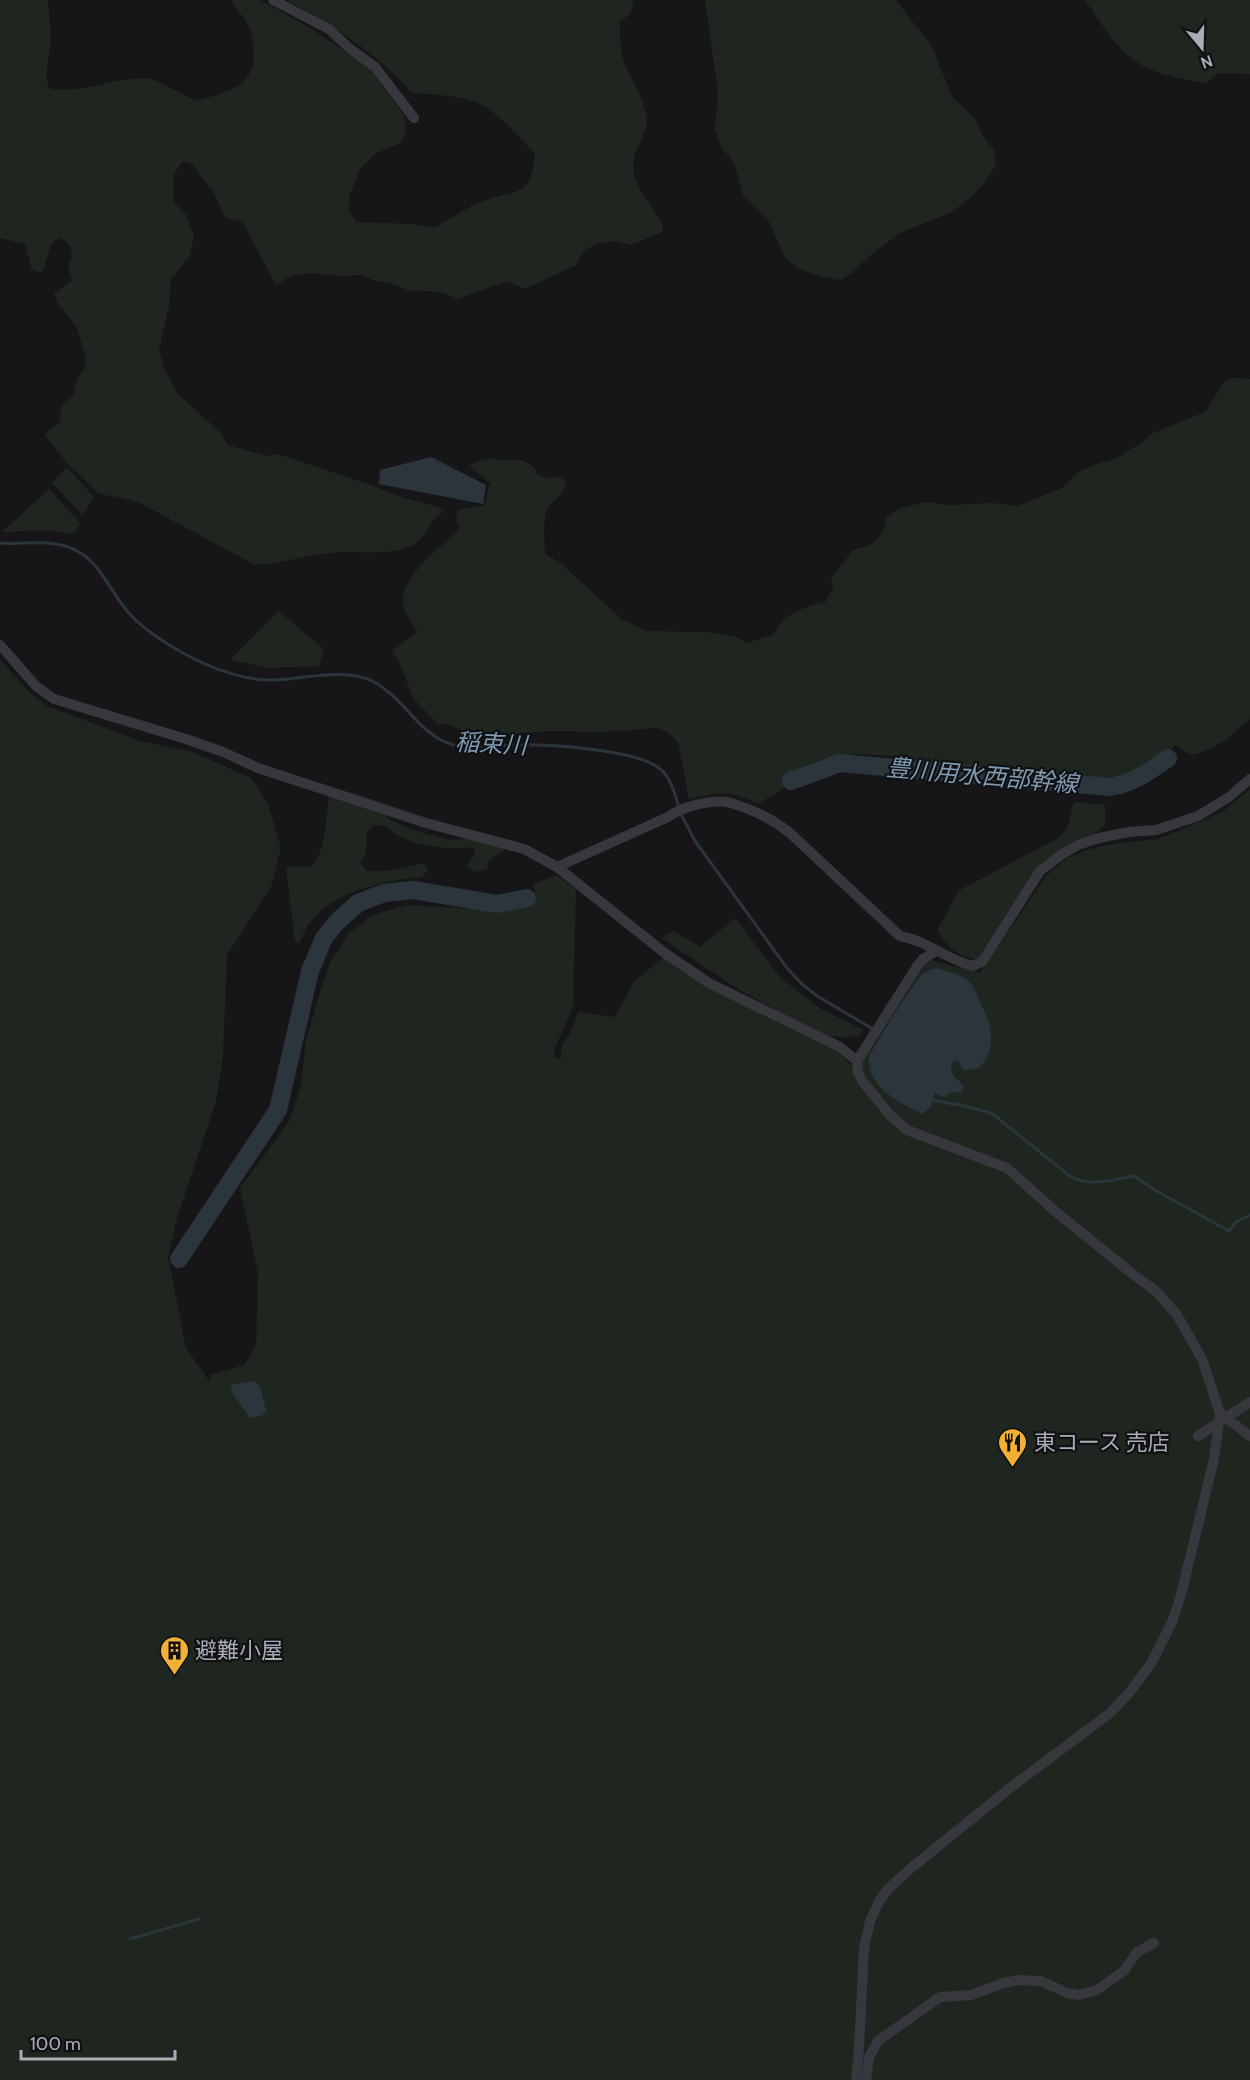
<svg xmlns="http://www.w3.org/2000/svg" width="1250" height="2080" viewBox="0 0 1250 2080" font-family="Cabin,'Noto Sans JP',sans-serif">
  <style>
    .green { fill: #1e261f }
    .water { fill: #2c353c }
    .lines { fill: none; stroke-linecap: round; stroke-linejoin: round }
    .stream { stroke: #2c353c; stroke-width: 3 }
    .river { stroke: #2c353c; stroke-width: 18 }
    .minor { stroke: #37383d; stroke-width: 10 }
    .minor-bridge { stroke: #37383d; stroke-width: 10 }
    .labels { text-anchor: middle; stroke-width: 4.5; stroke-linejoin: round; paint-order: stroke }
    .poi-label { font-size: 22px; fill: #a8adb8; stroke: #111113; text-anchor: start }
    .water-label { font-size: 24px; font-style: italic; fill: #7f9bb3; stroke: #111113 }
  </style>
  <rect width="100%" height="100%" fill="#161618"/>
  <g class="green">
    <path d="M 0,0 L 48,0 L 51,37 L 46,77 L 49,88 L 57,90 L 85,88 L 121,80 L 150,78 L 197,101 C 212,96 233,92 244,81 C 258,67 255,39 247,23 C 243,15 235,10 232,0 L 260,0 L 307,26 L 369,68 L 404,115 L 406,132 L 400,143 L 375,154 L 360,169 L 349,197 L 349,210 L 356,222 L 414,224 L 434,228 C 450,220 466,207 483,201 C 517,188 530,200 535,154 C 521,139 499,113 480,104 C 463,95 431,95 411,92 C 375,51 334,27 287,0 L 634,0 L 631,13 L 620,22 C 620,34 620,47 623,59 C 629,77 642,94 646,114 C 650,136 633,146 633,166 C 633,185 651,205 660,219 L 663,226 L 662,232 L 631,245 L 616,241 L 596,243 L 583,253 L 576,265 L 525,289 L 507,281 L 458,299 L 440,292 L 408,290 L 392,284 L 373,280 L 362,275 L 341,276 L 311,273 L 291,276 L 276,285 L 242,221 L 225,217 L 213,191 L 191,163 L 183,161 L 174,174 L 173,201 L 187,216 L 194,237 L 189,257 L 171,279 L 169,306 L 159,350 L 165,370 L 178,394 L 222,434 L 228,445 L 267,456 L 278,454 L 365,483 L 404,498 L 439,507 L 443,512 C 430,519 427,537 413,545 C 392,557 353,550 329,553 C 307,556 285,561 264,565 L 253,564 L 142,504 L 124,498 L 99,494 L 66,462 L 45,435 C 49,428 55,427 60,421 C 59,409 63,402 73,396 L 77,378 L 85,368 L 85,355 L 77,328 L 58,304 L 54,294 L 72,280 L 68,265 L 73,256 L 69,244 L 61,238 C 46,242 50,260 41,273 L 32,270 L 25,244 L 0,238 Z"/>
    <polygon points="705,0 896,0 932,47 953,98 975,118 982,135 995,151 996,165 986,181 970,198 952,212 900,233 868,257 852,273 840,280 823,277 802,270 786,259 768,220 743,195 734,162 721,147 715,128 718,94"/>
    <path d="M 1085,0 L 1250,0 L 1250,74 L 1219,73 L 1206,83 C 1133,72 1125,59 1085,0 Z"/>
    <path d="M 1231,378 L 1250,379 L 1250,719 C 1229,736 1219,749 1191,755 L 1176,745 C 1152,767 1136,781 1103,784 L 913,766 L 914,758 C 878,755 842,749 809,764 C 796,770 787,775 784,789 L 759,803 L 732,794 L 720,793 L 689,799 L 678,743 L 669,733 L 657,728 L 603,732 L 551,731 L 479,736 L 446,724 L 438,724 L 413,698 L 401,666 L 392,650 L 418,632 C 413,625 406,616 404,608 C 396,576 442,549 460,528 L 456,520 L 457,512 L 460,509 L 484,506 L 490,483 L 469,466 L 483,459 L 523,460 L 534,467 L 538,475 L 550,479 L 558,477 L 565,480 C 568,495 551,499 546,512 C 543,520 544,547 546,555 L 558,561 L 622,619 L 646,631 L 706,632 L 736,637 L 747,643 L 773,635 C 782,614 804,607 825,602 L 833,589 L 831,579 L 853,550 L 865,547 L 874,542 L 883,531 L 886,518 L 898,509 L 926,502 L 951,505 L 993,503 L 1018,506 L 1064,487 L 1076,473 L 1093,465 L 1115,459 L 1144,441 L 1151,434 L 1205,412 L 1224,382 Z"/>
    <polygon points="67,467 94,497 83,515 52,483"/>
    <polygon points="49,489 80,523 74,534 51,530 2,532"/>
    <polygon points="278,611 324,649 319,666 270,668 230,660"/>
    <path d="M 0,659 L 29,692 L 47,706 L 140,741 L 190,751 L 251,778 L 268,804 L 281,848 L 271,887 L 227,955 L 223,1057 L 216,1102 L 177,1218 L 168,1257 L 186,1348 L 210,1382 L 210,1375 L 244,1365 L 256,1345 L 258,1273 L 240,1188 L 290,1120 L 301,1085 L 306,1041 L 320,992 L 331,961 L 349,933 L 372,915 L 407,905 L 490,910 L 521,908 L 525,903 L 536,897 L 533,885 L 556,875 L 576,889 L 573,1005 C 568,1024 556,1039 553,1057 L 561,1059 L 561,1047 L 571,1031 L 578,1012 L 615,1017 L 634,982 L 665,956 L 838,1051 L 851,1065 L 865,1057 L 927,959 L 980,973 L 1046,876 L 1067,858 L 1086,850 L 1117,843 L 1158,839 L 1222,812 L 1250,789 L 1250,2080 L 0,2080 Z"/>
    <path d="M 329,796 L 382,812 L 390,820 L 419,832 L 450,840 L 467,839 L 501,845 L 504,851 C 494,856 489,858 487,869 C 477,873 473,873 466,866 L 474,856 L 475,849 C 464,845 463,849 452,848 C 432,848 398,841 386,826 L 374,825 L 367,832 L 366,854 L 360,862 L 367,871 L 387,871 L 424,863 L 428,870 L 422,877 C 379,881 314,895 300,943 L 295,942 L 286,868 L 289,866 C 295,866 307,869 312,865 C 325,856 327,811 329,796 Z"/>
    <path d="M 1076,802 L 1105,805 L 1105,825 L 1095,834 L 1078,840 L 1058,852 L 1036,869 L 978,959 C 961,959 943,945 938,929 L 958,891 L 1060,837 L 1068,826 L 1073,804 Z"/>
    <polygon points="735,918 780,977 821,1009 864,1030 859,1035 852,1037 825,1036 741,991 661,938 674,931 700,947"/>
  </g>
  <g class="water">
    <polygon points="431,457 486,485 483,504 379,484 380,470"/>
    <path d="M 937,968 C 946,972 959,973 967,980 C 973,984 976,993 979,1000 C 991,1023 999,1047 979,1068 L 966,1070 L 962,1068 L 959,1061 L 953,1060 C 953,1063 951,1066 951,1069 C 951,1077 962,1081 964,1088 L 960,1092 L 951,1093 L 944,1097 L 935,1093 L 932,1100 L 932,1105 L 923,1114 C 900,1104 865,1085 869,1056 L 896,1011 L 922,974 L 930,970 Z"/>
    <polygon points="254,1381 260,1386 266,1411 263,1415 250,1418 231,1391 232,1385"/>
  </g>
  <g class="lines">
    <g class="stream">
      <path d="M 0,543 C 22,545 46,539 68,547 C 99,557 108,589 128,612 C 139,625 156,637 171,646 C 199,663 235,679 269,680 C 300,680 344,667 372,681 C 399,694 416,727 441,740 C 462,752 489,745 512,745 C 545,744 635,749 659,768 C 671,777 675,794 679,808"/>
      <polyline points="681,814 695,841 787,968 802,984 817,996 873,1029"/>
      <path d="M 932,1100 C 951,1104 978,1107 994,1115 L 1071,1177 C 1091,1187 1112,1180 1134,1176 L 1153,1189 L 1229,1231 L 1236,1222 L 1250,1215"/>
      <polyline points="130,1939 199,1919"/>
    </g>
    <g class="river">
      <path d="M 791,781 L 839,763 L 1110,787 C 1133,783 1149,772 1168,758"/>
      <polyline points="179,1259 278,1110 310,971 324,938 336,923 358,903 384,893 413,890 497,904 527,898"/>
    </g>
    <g class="minor">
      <polyline points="273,0 329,29 349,48 375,67 414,118"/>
      <polyline points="0,645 36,686 54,699 186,739 223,752 258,768 426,823 524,849 557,867 666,954 709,983 840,1047 857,1061"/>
      <path d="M 557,867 L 668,817 C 680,807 715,798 731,803 C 751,809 774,820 790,833 L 900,936 C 927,941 947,959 972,966 L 982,962 L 1040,871 L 1061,855 L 1078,845 L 1099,838 L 1129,832 L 1156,830 L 1198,816 L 1229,797 L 1250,779"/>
      <polyline points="1221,1414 1250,1436"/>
      <polyline points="856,2080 859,2048 864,1948 870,1921 880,1900 888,1889 910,1869 1010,1788 1109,1714 1129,1693 1152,1662 1172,1622 1181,1595 1214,1459 1220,1414 1202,1359 1177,1315 1156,1291 1134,1275 1056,1212 1007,1168 907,1130 890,1115 863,1082 858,1073 857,1061 918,965 923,959 936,951"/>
      <polyline points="866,2080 869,2057 878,2041 940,1997 971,1995 1004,1983 1019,1980 1041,1981 1067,1993 1079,1995 1095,1991 1124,1971 1137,1952 1154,1943"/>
    </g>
    <polyline class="minor-bridge" points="1198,1436 1250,1402"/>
  </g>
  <defs>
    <symbol id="restaurant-pin" viewBox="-11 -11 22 30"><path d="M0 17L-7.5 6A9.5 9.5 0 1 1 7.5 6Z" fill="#f2b134" stroke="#111113"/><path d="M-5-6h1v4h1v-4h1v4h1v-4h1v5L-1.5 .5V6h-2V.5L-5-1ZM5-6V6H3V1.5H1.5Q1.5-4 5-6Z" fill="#111"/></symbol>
    <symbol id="building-pin" viewBox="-11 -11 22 30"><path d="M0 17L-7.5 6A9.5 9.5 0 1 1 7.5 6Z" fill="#f2b134" stroke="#111113"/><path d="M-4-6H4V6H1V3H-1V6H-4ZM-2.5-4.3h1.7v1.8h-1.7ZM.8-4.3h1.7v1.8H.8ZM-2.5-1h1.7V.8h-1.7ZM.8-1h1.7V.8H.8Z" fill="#111"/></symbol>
  </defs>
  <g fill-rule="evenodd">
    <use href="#restaurant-pin" x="996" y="1426" width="33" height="45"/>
    <use href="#building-pin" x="158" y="1634" width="33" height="45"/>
  </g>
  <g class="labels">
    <g class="poi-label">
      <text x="1034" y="1450">東コース 売店</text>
      <text x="195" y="1658">避難小屋</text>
    </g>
    <g class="water-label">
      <text transform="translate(491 744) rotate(3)" y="8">稲束川</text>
      <text transform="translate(982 776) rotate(5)" y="8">豊川用水西部幹線</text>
    </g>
  </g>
  <g transform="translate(1202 48) rotate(161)" stroke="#111113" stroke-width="4.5" paint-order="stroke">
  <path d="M0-4.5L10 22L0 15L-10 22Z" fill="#a8adb8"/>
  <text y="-9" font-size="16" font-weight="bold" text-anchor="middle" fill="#a8adb8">N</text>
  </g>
  <path d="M21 2050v9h154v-9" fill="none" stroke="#a8adb8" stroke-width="3"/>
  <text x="30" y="2050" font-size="18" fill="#a8adb8" stroke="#111113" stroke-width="4.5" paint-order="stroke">100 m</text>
</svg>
